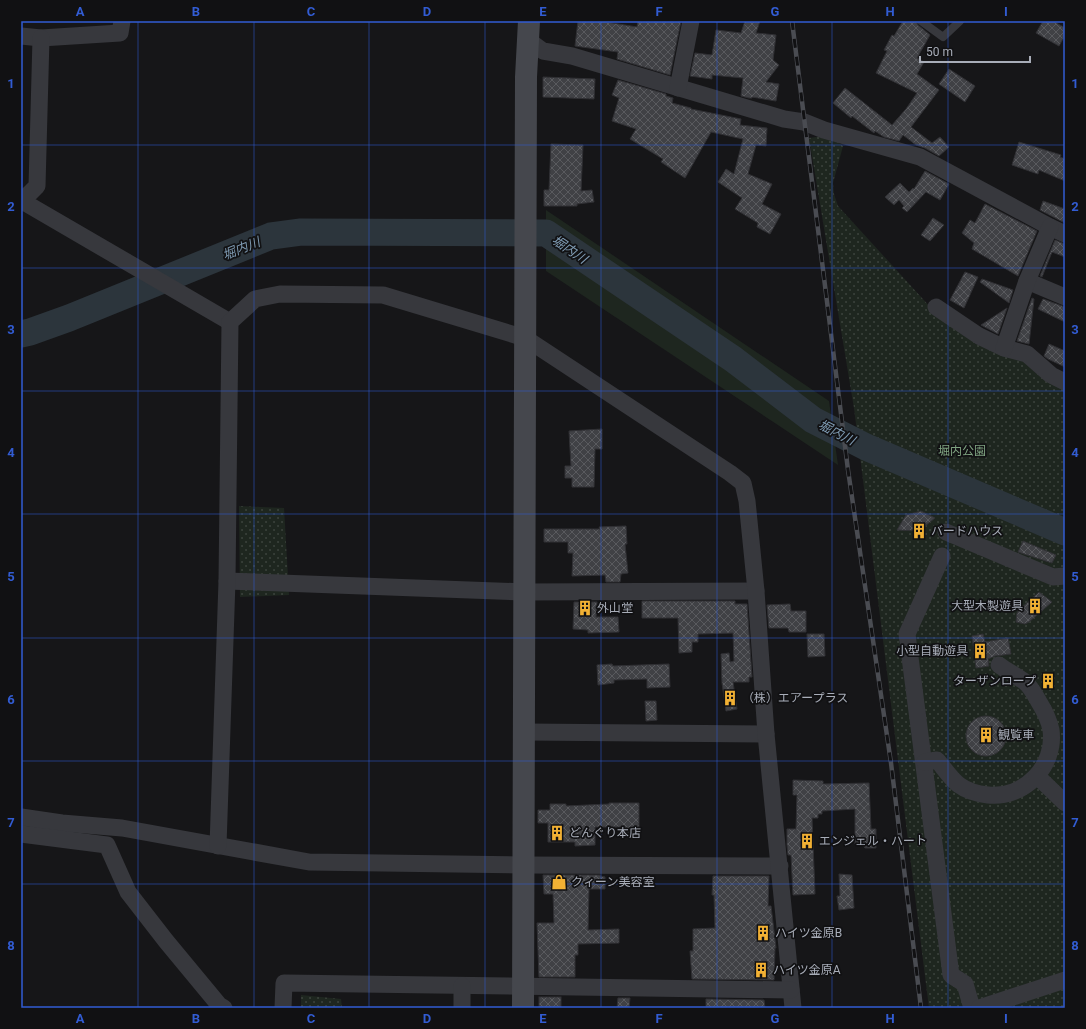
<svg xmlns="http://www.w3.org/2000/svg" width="1086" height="1029" viewBox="0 0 1086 1029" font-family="Roboto,'Noto Sans JP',sans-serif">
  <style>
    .green { fill: #1e261f }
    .park { fill: url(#park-dots) }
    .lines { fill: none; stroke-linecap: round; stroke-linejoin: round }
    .river { stroke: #2c353c; stroke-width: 27 }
    .building { fill: url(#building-cross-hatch); stroke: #303034 }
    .lane { stroke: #37383d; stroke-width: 8 }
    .street { stroke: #37383d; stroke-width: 17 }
    .secondary { stroke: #45474d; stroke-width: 22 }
    .rail-casing { stroke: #4a4c52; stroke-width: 4.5 }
    .rail { stroke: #111113; stroke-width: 3; stroke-dasharray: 9; stroke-linecap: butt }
    .grid { fill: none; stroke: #325cd3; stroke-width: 1; stroke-opacity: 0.55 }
    .labels { text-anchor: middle; stroke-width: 3.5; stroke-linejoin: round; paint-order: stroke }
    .park-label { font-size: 12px; fill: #7fa381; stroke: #111113 }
    .poi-label { font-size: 12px; fill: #a8adb8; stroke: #111113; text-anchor: start }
    .water-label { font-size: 13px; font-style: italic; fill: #7f9bb3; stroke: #111113 }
    .neatline { fill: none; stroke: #325cd3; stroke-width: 1.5 }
    .grid-label { font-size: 13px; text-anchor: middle; font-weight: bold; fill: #325cd3 }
  </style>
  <defs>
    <pattern id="park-dots" width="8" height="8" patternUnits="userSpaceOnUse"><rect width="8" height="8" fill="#1e261f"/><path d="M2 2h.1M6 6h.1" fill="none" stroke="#3c433d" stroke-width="1.8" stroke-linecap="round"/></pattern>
    <pattern id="building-cross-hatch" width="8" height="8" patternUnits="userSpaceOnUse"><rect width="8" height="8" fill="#404145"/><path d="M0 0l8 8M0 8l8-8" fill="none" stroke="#595a5e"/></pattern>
  </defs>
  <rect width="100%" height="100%" fill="#161618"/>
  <polygon class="green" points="546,210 829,401 838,465 546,271"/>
  <g class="park">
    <polygon points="823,136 833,139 843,146 833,183 834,194 838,206 932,309 1026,356 1065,385 1065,1008 929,1008 854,408 809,138"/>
    <polygon points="239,506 284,508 289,595 240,597"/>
    <polygon points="301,995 341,999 342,1008 301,1008"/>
  </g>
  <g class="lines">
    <polyline class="river" points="21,334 30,332 69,318 271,236 301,232 546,233 733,359 813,420 866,447 1065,532"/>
  </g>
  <g class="building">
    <polygon points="578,21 606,21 606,22 637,27 638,21 681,21 670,75 617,59 618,52 575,46"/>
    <polygon points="745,21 760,21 756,33 776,35 773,60 779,65 766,82 779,84 776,101 752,97 752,98 749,98 741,96 743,78 712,75 712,79 690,76 695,53 712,55 716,30 741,33"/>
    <polygon points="903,21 916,21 918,25 930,35 917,58 924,62 917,74 939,90 911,127 932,143 940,137 949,147 939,156 925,148 916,145 903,135 899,141 884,137 875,131 874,133 852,116 851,118 833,103 845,88 892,125 906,109 917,93 876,73 887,51 884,50 892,35 894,36"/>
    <polygon points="1043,21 1053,21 1065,28 1065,35 1059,46 1036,33"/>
    <polygon points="949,69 975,86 965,102 939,84"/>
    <polygon points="543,77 595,79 594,99 543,97"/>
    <polygon points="618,80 666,94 666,96 673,98 672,103 691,108 691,109 741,119 740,125 767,128 766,146 756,145 748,174 772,184 762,204 781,214 770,234 757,227 758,223 735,209 742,198 718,182 726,169 734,174 743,139 711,132 685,178 661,162 663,159 630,139 636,129 612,121 619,98 612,95"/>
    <polygon points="1019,142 1061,155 1060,157 1065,159 1065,181 1039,170 1038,174 1012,165"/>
    <polygon points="551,144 583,145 581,191 592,190 594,202 577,204 577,206 544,206 544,190 549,190"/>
    <polygon points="925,171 949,184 940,200 926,192 907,212 902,208 904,206 899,200 894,205 885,197 900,183 909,192 913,188 914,189"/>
    <polygon points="1043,201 1065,209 1065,223 1040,210"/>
    <polygon points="985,204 1037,231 1018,276 972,249 974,243 962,233 970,220 975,223"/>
    <polygon points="933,218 944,225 930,241 921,235"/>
    <polygon points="1055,240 1065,244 1065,257 1052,252 1042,277 1040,276"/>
    <polygon points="965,272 978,277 964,308 950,300"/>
    <polygon points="982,279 1013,290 1009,303 980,282"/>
    <polygon points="1032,298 1034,299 1029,344 1017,341"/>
    <polygon points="1043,299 1065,307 1065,322 1038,309"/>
    <polygon points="1007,308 998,334 981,325"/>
    <polygon points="1049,344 1065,351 1065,367 1048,359 1044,356"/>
    <polygon points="602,429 602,449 595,449 594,487 572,487 572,478 565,478 565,466 571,466 569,431"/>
    <polygon points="921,511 935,518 919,531 897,530 906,515"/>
    <polygon points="626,526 627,544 625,544 628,573 621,574 620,582 606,582 605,575 572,576 573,553 568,553 568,542 544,542 544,529 600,529 599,527"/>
    <polygon points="1023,541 1056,555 1052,563 1018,552"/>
    <polygon points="1039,592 1052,602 1029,622 1025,624 1016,622 1017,613 1019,610"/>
    <polygon points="642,601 735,601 735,604 747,604 752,677 749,677 749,682 733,682 737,709 726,711 722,683 721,654 729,653 730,662 734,661 733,633 698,634 698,642 692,642 692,652 679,653 678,618 642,618"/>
    <polygon points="574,602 597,602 596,617 618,617 619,632 588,633 588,630 573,629"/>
    <polygon points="790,604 791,611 806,611 806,632 789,632 788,628 769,628 767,605"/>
    <polygon points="807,634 824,634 825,656 808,657"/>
    <polygon points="983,634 985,642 1008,638 1011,654 995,656 988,659 989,666 976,668 972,636"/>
    <polygon points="612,664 613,666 669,664 670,687 647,688 647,679 614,680 614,683 598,685 597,665"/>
    <polygon points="645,701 656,701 657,720 646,721"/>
    <circle cx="986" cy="736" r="20"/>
    <polygon points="793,780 823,781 823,784 869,783 871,829 876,829 876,848 865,848 862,844 855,844 855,809 822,811 822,814 818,814 818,818 812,818 815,894 793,895 791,855 788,855 787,845 787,829 796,829 797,795 793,795"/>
    <polygon points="609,803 639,803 639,832 624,832 623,827 595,827 595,845 575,846 575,842 548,842 548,823 538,823 538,810 550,810 550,804 566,804 566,806 609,804"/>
    <polygon points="839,874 852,875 854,908 839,910 837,896 840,896"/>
    <polygon points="543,875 600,875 600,876 605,877 605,889 589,889 588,930 619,929 619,943 578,944 578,955 575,955 575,977 539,977 537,923 554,923 553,894 544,894"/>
    <polygon points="713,876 769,876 768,906 771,906 776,948 775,948 774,980 692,979 690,951 693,951 693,929 715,928 714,895 712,895"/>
    <rect x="539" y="997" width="22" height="11"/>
    <polygon points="618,998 630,998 629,1008 617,1008"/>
    <polygon points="706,999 764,1000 765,1008 706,1008"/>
  </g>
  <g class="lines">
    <polyline class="lane" points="921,21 943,37 960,21"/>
    <g class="street">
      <polyline points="21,36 41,38 120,33 122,21"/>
      <polyline points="41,38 37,186 22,201 230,322"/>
      <polyline points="528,40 543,51 572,56 784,119 804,122 824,130 920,157 1050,227 1065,234"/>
      <polyline points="678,88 691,21"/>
      <polyline points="1027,281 1065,297"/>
      <polyline points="936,307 979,336 1004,348 1027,354 1051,375 1065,382"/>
      <polyline points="1004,348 1027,281 1050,227"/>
      <polyline points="946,532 1053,577 1065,576"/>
      <polyline points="942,556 907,634 951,975 965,984 972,1008"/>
      <polyline points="227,581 525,592 756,591"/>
      <polyline points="525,732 766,734"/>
      <path d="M 925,762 L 937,760 C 944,768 951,779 959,785 C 967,791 979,794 988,795 C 1024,799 1056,766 1051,730 C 1049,720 1044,710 1039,702 C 1035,695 1031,687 1025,682 C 1017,676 1007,671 999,665"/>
      <polyline points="1037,776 1065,803"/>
      <polyline points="21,817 62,823 122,828 309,862 524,865 780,866"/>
      <polyline points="21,834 107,845 128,892 166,941 219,1005 224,1008"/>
      <polyline points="218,846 227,581 230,322 255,299 280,294 383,295 525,338 730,473 743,483 747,501 756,591 766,734 793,1008"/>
      <polyline points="283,1008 284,983 791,990"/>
      <polyline points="462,1008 462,986"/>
      <polyline points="979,1008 1065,980"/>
    </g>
    <polyline class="secondary" points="523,1008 526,77 529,21"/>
    <defs>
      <polyline id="rail" points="792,21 848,470 891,763 921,1008"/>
    </defs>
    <use href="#rail" class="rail-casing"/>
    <use href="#rail" class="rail"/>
  </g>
  <path class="grid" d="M 138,21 L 138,1008M 254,21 L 254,1008M 369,21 L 369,1008M 485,21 L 485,1008M 601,21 L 601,1008M 717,21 L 717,1008M 832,21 L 832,1008M 948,21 L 948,1008M 21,145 L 1065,145M 21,268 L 1065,268M 21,391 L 1065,391M 21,514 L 1065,514M 21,638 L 1065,638M 21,761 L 1065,761M 21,884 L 1065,884"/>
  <defs>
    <symbol id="building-bare" viewBox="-9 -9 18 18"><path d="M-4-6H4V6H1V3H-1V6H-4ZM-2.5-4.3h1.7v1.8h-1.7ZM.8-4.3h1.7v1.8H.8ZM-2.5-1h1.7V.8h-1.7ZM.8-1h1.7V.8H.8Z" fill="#f2b134" stroke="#111113" stroke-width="2.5" paint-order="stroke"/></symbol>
    <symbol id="shop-bare" viewBox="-9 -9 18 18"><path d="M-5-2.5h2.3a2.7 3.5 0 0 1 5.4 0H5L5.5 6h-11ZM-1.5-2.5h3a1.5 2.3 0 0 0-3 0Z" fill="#f2b134" stroke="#111113" stroke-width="2.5" paint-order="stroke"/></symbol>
  </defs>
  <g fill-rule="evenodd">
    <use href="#building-bare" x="908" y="520" width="22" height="22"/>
    <use href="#building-bare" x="1024" y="595" width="22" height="22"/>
    <use href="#building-bare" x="574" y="597" width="22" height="22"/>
    <use href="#building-bare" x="969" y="640" width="22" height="22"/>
    <use href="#building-bare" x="1037" y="670" width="22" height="22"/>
    <use href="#building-bare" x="719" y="687" width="22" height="22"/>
    <use href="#building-bare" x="975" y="724" width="22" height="22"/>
    <use href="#building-bare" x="546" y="822" width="22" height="22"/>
    <use href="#building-bare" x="796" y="830" width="22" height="22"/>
    <use href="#shop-bare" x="548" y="871" width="22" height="22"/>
    <use href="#building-bare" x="752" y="922" width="22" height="22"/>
    <use href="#building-bare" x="750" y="959" width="22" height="22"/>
  </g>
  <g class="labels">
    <g class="park-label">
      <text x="962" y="455">堀内公園</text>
    </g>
    <g class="poi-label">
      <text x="931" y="535">バードハウス</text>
      <text x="1023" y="610" text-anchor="end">大型木製遊具</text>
      <text x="597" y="612">外山堂</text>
      <text x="968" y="655" text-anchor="end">小型自動遊具</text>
      <text x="1036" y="685" text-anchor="end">ターザンロープ</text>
      <text x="742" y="702">（株）エアープラス</text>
      <text x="998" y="739">観覧車</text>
      <text x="569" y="837">どんぐり本店</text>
      <text x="819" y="845">エンジェル・ハート</text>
      <text x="571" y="886">クィーン美容室</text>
      <text x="775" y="937">ハイツ金原B</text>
      <text x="773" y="974">ハイツ金原A</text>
    </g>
    <g class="water-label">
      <text transform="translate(241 248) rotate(-22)" y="5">堀内川</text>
      <text transform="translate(570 249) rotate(34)" y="5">堀内川</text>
      <text transform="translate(837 432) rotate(27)" y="5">堀内川</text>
    </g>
  </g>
  <rect width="1086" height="1029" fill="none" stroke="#111113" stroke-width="44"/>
  <path d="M920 56v6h110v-6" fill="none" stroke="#a8adb8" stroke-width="2"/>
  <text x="926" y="56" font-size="12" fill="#a8adb8" stroke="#111113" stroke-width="3" paint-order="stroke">50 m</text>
  <rect x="22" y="22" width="1042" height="985" class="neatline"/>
  <g class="grid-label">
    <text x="80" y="16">A</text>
    <text x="196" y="16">B</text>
    <text x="311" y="16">C</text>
    <text x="427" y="16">D</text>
    <text x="543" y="16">E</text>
    <text x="659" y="16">F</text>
    <text x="775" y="16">G</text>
    <text x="890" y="16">H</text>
    <text x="1006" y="16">I</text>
    <text x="11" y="88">1</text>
    <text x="1075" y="88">1</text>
    <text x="11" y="211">2</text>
    <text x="1075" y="211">2</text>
    <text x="11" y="334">3</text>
    <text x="1075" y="334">3</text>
    <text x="11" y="457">4</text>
    <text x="1075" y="457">4</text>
    <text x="11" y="581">5</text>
    <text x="1075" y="581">5</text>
    <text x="11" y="704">6</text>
    <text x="1075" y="704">6</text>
    <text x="11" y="827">7</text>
    <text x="1075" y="827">7</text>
    <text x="11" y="950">8</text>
    <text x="1075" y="950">8</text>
    <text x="80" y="1023">A</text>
    <text x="196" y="1023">B</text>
    <text x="311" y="1023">C</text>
    <text x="427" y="1023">D</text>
    <text x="543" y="1023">E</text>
    <text x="659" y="1023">F</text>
    <text x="775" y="1023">G</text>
    <text x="890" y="1023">H</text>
    <text x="1006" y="1023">I</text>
  </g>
</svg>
